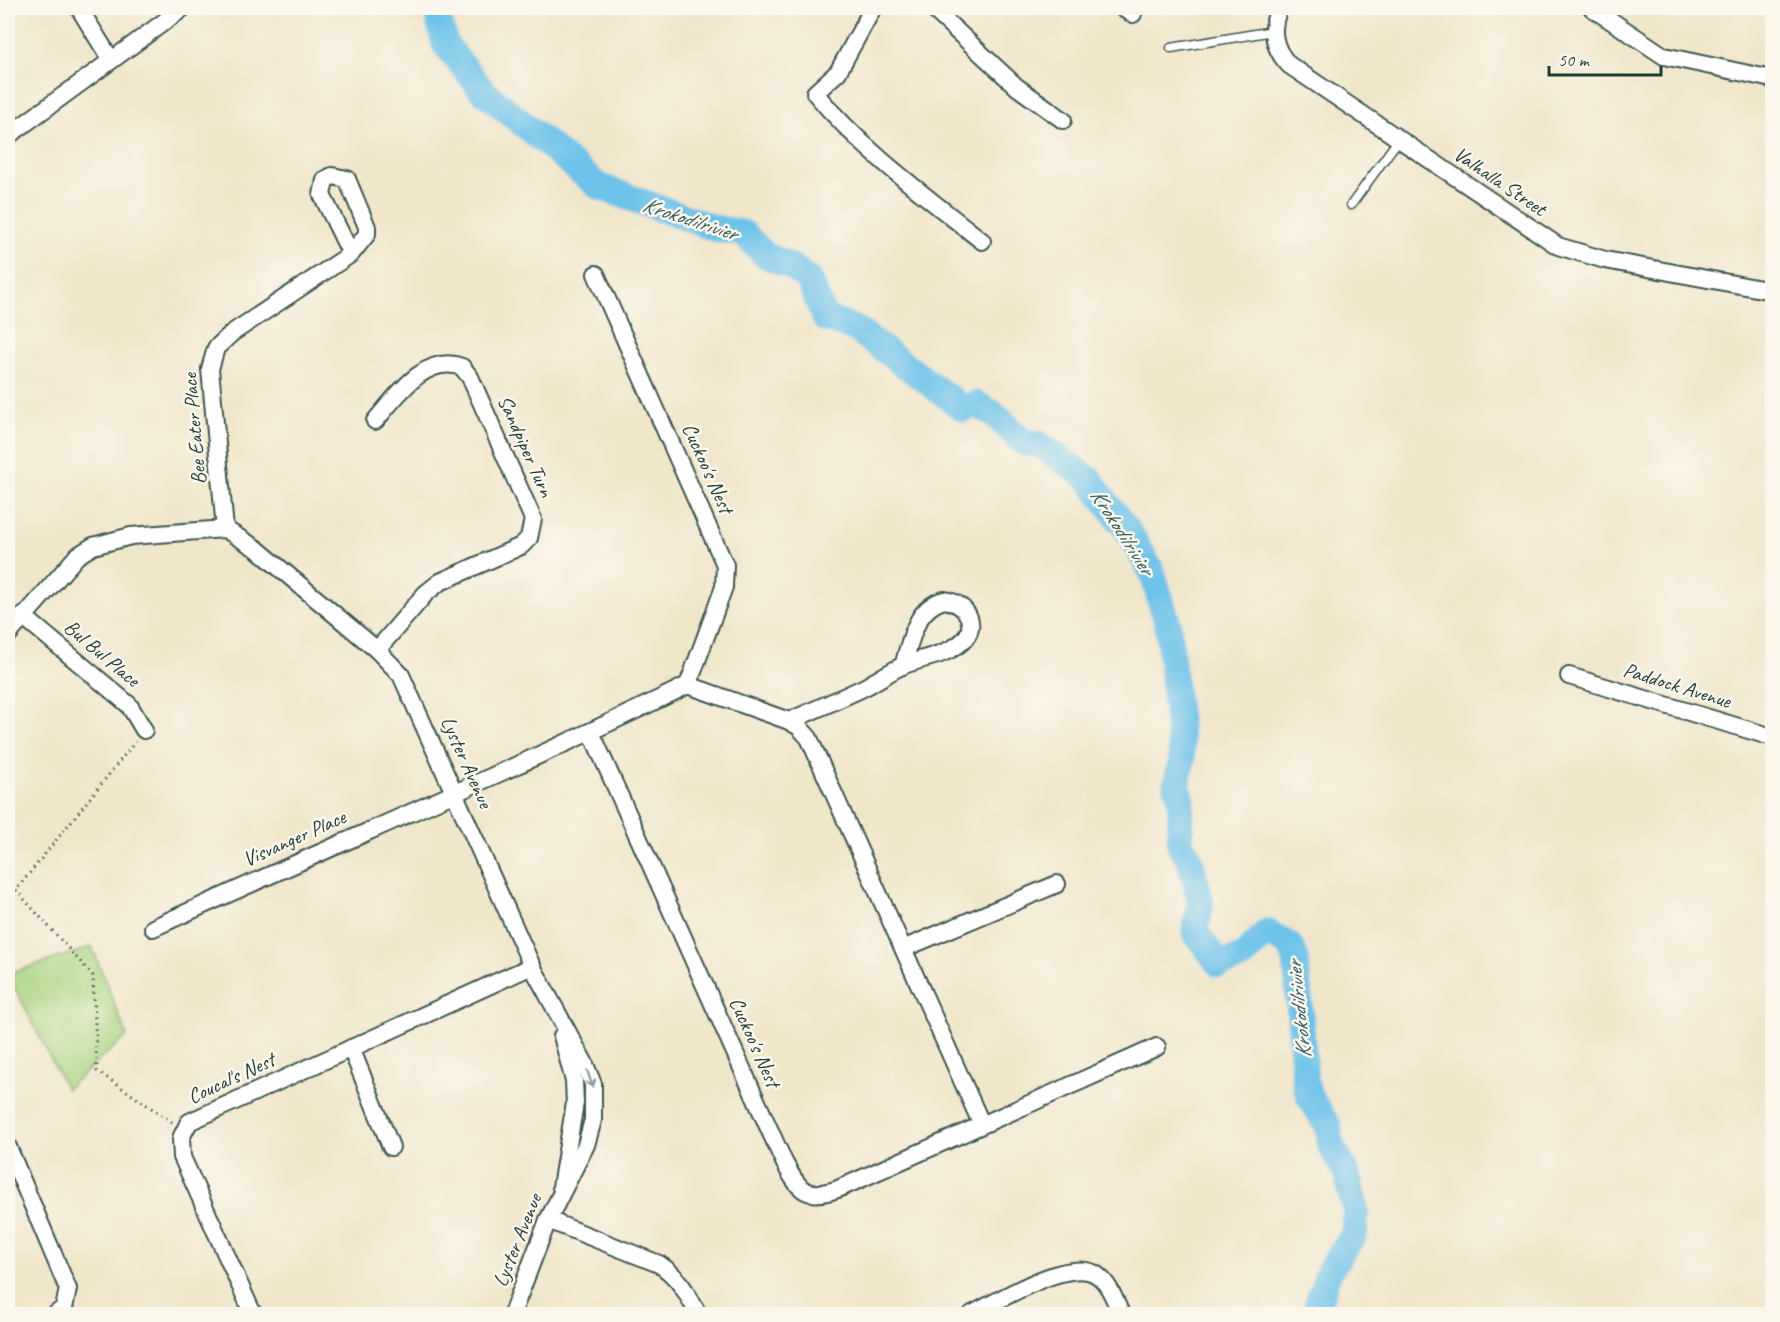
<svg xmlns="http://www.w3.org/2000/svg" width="1780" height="1322" viewBox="0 0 1780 1322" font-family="Caveat,sans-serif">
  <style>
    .park { fill: #a9d481; stroke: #64885a; stroke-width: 1.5 }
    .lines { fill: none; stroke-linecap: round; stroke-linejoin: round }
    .river { stroke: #6dc2ea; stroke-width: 27 }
    .service-casing { stroke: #3e564a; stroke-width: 11 }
    .minor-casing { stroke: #3e564a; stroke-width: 20 }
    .path { stroke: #3e564a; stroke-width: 3; stroke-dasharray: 1.5 4.5; stroke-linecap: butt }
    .service { stroke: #fff; stroke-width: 8 }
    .minor { stroke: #fff; stroke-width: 16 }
    .oneway { stroke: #8f9e9a }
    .labels { text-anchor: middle; stroke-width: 5; stroke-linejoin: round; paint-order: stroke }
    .street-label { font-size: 21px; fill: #1f3d34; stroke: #fbf7ec }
    .water-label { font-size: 22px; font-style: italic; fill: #325e62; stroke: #fbf7ec }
  </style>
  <rect width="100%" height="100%" fill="#fbf7ec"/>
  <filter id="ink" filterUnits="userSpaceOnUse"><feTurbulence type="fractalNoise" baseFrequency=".0167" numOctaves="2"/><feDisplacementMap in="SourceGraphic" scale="12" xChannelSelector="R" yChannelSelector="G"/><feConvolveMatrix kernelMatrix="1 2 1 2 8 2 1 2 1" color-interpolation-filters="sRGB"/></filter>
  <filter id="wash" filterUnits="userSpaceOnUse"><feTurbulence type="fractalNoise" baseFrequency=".008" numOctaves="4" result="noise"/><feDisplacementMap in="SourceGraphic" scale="24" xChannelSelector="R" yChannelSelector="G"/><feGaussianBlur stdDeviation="1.35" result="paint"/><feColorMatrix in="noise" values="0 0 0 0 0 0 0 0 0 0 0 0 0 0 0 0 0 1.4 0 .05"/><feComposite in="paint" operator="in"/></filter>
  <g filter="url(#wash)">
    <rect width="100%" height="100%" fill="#f0e6ca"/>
    <polygon class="park" points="92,947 127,1036 66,1089 8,974"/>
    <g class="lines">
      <polyline class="river" points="436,8 445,44 482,90 598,186 714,228 743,233 765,255 792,267 809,280 825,318 856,329 964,409 976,404 994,414 1023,442 1039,444 1089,479 1132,537 1152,572 1168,625 1182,760 1176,786 1181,796 1180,845 1189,857 1201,902 1195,932 1219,964 1243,957 1267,932 1289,945 1296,958 1305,1082 1310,1098 1328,1126 1331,1146 1347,1174 1356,1214 1354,1234 1329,1271 1314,1314"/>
    </g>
  </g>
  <g filter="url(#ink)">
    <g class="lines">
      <defs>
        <g id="service">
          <polyline points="1171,48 1273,31"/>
          <polyline points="1351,205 1399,139"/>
        </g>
        <g id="minor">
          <polyline points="79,8 111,60"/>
          <path d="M 873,8 L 838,72 L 815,93 C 862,150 924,195 982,241"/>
          <polyline points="932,8 1017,87 1063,120"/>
          <polyline points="1122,8 1133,14"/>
          <path d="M 1279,8 C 1270,30 1273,48 1289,65 L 1558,246 L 1605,260 L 1772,291"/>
          <polyline points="1592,8 1664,56 1772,79"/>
          <polyline points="8,136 183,8"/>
          <polyline points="596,274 725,565 724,587 688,685"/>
          <path d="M 375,421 C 396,397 425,353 462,367 L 470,377 L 533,519 L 529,538 L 521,546 L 440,582 L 426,593 L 377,650"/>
          <polyline points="225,529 210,369 216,348 232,333 351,254 367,234 367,227 347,179 332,176 325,180 322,195 351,254"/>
          <polyline points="23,616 129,705 144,730"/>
          <polyline points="8,635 77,556 93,546 131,536 225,529 257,549 377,650 401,675 532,966 584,1062 593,1084 593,1120 586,1145 548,1220 512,1314"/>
          <polyline points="1569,676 1772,737"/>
          <path d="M 789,721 C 814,710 840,699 865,687 C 878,680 889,672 902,666 C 920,658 941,657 958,645 C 981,629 969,603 944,600 C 915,608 911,640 903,666"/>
          <path d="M 591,732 L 784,1162 C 799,1190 805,1200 838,1189 L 1157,1047"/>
          <path d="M 153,928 C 331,846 512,771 688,685 L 789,721 L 799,727 L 809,738 L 981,1123"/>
          <polyline points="905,948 1057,884"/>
          <polyline points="351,1048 391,1147"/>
          <polyline points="8,1147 68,1289 64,1308 56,1314"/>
          <polyline points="561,1187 575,1103 574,1081 562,1036"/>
          <path d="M 548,1220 L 659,1264 C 679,1277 687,1293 698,1314"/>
          <polyline points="253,1314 182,1157 181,1138 189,1122 532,966"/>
          <path d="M 972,1314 C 999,1301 1069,1256 1097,1275 C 1110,1284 1115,1301 1121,1314"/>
        </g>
      </defs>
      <use href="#service" class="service-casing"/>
      <use href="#minor" class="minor-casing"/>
      <g class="path">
        <polyline points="16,890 93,976 97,1071 172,1122"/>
        <polyline points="8,893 16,890 135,742"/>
      </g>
      <use href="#service" class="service"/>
      <use href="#minor" class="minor"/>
    </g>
    <defs><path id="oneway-shaft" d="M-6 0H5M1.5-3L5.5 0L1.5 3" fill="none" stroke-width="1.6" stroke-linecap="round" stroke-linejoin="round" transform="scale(1.5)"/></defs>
    <use class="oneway" href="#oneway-shaft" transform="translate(590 1079) rotate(72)"/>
  </g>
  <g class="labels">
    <g class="street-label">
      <text transform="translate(1500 181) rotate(34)" y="7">Valhalla Street</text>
      <text transform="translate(194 429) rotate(-95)" y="7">Bee Eater Place</text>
      <text transform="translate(526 446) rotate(66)" y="7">Sandpiper Turn</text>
      <text transform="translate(708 468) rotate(66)" y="7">Cuckoo's Nest</text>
      <text transform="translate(102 653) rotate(40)" y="7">Bul Bul Place</text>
      <text transform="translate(1677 685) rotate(17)" y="7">Paddock Avenue</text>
      <text transform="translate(467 762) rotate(66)" y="7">Lyster Avenue</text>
      <text transform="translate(294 838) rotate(-24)" y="7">Visvanger Place</text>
      <text transform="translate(755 1042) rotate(66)" y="7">Cuckoo's Nest</text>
      <text transform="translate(231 1078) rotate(-25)" y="7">Coucal's Nest</text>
      <text transform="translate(517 1240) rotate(-68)" y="7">Lyster Avenue</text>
    </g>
    <g class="water-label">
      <text transform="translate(690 218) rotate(18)" y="8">Krokodilrivier</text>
      <text transform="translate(1123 531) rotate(57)" y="8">Krokodilrivier</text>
      <text transform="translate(1298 1010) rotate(-96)" y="8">Krokodilrivier</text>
    </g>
  </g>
  <rect width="1780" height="1322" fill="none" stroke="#fbf7ec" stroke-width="30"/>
  <path d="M1549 66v9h112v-9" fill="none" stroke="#1f3d34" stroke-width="3"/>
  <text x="1558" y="66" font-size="18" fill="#1f3d34" stroke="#fbf7ec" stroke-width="4.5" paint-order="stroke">50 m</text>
</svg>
